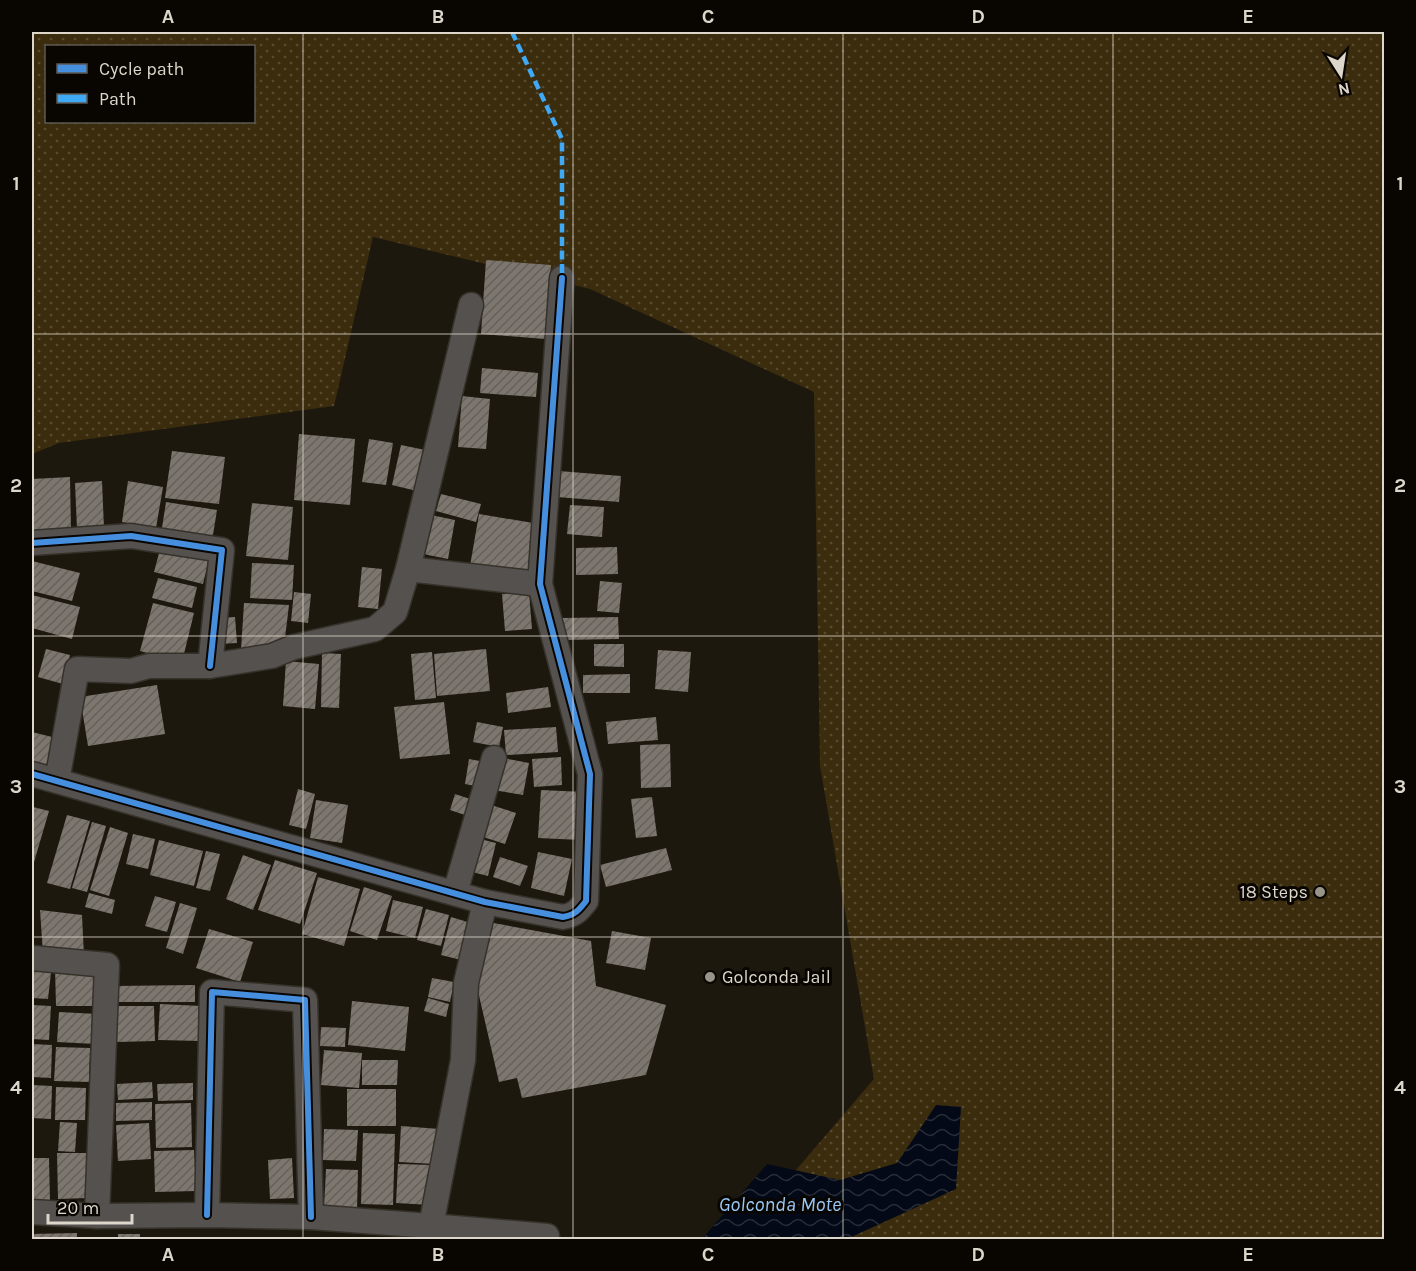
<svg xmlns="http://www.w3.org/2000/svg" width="1416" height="1271" viewBox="0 0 1416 1271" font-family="Karla,sans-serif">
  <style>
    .green { fill: url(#green-dots); fill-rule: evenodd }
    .water { fill: url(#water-waves) }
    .building { fill: url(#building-hatch) }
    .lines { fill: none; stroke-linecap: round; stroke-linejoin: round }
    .minor-casing { stroke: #36322a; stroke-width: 27 }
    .minor { stroke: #54514f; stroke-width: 24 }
    .quiet { stroke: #3fa9f5; stroke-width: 4.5; stroke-dasharray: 9 4.5; stroke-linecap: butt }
    .cycleway-casing { stroke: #090602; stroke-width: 10 }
    .cycleway { stroke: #468fdf; stroke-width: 6 }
    .grid { fill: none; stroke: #dcd6cb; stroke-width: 1.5; stroke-opacity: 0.55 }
    .poi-dot { fill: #999489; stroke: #090602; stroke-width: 2 }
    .labels { text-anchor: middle; stroke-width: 6; stroke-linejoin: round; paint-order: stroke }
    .poi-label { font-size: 18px; fill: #dcd6cb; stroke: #090602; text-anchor: end }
    .water-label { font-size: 20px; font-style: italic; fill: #98c8f5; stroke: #090602 }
    .neatline { fill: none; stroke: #dcd6cb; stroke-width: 2 }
    .grid-label { font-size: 20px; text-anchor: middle; font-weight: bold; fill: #dcd6cb }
  </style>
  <defs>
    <pattern id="green-dots" width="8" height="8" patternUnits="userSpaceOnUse" patternTransform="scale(1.5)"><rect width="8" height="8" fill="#3b2c0d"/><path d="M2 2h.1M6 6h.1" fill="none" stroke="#574a2f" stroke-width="1.8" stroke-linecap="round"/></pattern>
    <pattern id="water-waves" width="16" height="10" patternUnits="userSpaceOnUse" patternTransform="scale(1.5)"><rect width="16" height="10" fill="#030916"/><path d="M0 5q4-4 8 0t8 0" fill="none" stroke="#272c37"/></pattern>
    <pattern id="building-hatch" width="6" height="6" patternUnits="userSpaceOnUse" patternTransform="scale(1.5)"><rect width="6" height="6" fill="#7c766e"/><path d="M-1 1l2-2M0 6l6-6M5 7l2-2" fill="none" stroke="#65605a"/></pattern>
  </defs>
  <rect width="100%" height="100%" fill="#1d180e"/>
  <path class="green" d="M 32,32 L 1384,32 L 1384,1239 L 737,1239 L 874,1079 L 820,766 L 814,392 L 590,289 L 373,237 L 334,406 L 59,443 L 32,454 ZM 46,46 L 254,46 L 254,122 L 46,122 Z"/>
  <polygon class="water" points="936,1105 961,1107 956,1189 847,1239 702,1239 767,1164 840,1180 897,1163"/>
  <g class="building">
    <polygon points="486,260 551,265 545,339 481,334"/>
    <polygon points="482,368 538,373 536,397 480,393"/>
    <polygon points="462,396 490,399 486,449 458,447"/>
    <polygon points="299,434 355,439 350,505 294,500"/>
    <polygon points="369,439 393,443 386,485 362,482"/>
    <polygon points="401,445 430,451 421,492 392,485"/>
    <polygon points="172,451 225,457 219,504 165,498"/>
    <polygon points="559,471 621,476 619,502 557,497"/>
    <polygon points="70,477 71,530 32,531 32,479"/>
    <polygon points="102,481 104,528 77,529 75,483"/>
    <polygon points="128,481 163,487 156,528 122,522"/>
    <polygon points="441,494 481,504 476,522 436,511"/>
    <polygon points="166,502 217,510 212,541 161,534"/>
    <polygon points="252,503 293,507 288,560 246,556"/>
    <polygon points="570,505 604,507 602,537 567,534"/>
    <polygon points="479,514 539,524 530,576 470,566"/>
    <polygon points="431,515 455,520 448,559 423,554"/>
    <polygon points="162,542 210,554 203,584 154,572"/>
    <polygon points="617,547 618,574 576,575 576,548"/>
    <polygon points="32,561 80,573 72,601 32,591"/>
    <polygon points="252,563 294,565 292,600 250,598"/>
    <polygon points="362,567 382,569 378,609 358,607"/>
    <polygon points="158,578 197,587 192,608 152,598"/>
    <polygon points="600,581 622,583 619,613 597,611"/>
    <polygon points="294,592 311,594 308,623 291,621"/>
    <polygon points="529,592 532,629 505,631 502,594"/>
    <polygon points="32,595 80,607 72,639 32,628"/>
    <polygon points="153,603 194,613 182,662 140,651"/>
    <polygon points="244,603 289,605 284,646 241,650"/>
    <polygon points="235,617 237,643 219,644 218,618"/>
    <polygon points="618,617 619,639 563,640 563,618"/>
    <polygon points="594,644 624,644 624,667 594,666"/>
    <polygon points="46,649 70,655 63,684 38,677"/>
    <polygon points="486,649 490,691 437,696 434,654"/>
    <polygon points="658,650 691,652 688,692 655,689"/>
    <polygon points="432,652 436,698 415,700 411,654"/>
    <polygon points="322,653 341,654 339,708 321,707"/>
    <polygon points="286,661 319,664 315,709 283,706"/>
    <polygon points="630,674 630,693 583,693 583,675"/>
    <polygon points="157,685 165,734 88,746 80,697"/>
    <polygon points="548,687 551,707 508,713 506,693"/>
    <polygon points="444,702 450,754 400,759 394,707"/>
    <polygon points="656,717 658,740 608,744 606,722"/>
    <polygon points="477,722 503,727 499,747 473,742"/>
    <polygon points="556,727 558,752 506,755 504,730"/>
    <polygon points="32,732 60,739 51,770 32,765"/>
    <polygon points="670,744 671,787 641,788 640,745"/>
    <polygon points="498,757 529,763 523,795 493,790"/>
    <polygon points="561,757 562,785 534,787 532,759"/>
    <polygon points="469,759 490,763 486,788 465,784"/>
    <polygon points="298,789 315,794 306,829 289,825"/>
    <polygon points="541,790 584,792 581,840 538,838"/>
    <polygon points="455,794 476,801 471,817 450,810"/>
    <polygon points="652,797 657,836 636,838 631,799"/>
    <polygon points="316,800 348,805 342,843 310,838"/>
    <polygon points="488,804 516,813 505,844 477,835"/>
    <polygon points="33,807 49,811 32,869 32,814"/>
    <polygon points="67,815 90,821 70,889 47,883"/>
    <polygon points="92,822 106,826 87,892 72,888"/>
    <polygon points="110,827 128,833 109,896 90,890"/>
    <polygon points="133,834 155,839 148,869 126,864"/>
    <polygon points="476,838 496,843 488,876 468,871"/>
    <polygon points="159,840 203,851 194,886 150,875"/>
    <polygon points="666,848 672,870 606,887 600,865"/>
    <polygon points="206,851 220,854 210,891 196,888"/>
    <polygon points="538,852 572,859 564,896 531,888"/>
    <polygon points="243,855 271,865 253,910 226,899"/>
    <polygon points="500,857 528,866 520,886 493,877"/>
    <polygon points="275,860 317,873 300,924 258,910"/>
    <polygon points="318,877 360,889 344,946 302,934"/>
    <polygon points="364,887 392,896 377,940 350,931"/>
    <polygon points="89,893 115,900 112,914 85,907"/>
    <polygon points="155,896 176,902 167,932 145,926"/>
    <polygon points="393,900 423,907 415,938 386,931"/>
    <polygon points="180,903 197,908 183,954 166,948"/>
    <polygon points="426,909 449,915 441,946 417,940"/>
    <polygon points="40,910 82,915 84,956 43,954"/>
    <polygon points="451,917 471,923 461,960 441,955"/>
    <polygon points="488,922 591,941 596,986 666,1005 646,1075 522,1098 517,1078 499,1082 477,987"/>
    <polygon points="209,929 253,942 240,982 196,968"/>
    <polygon points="612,931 651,938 645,970 606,963"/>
    <polygon points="32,962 52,964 48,999 32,998"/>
    <polygon points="55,967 94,967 95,1006 56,1006"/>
    <polygon points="432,978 454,982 450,1002 428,997"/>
    <polygon points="195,985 195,1002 116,1002 115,986"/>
    <polygon points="428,998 449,1004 446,1017 424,1011"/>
    <polygon points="352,1001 409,1007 405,1051 348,1045"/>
    <polygon points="160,1004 201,1006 200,1041 158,1040"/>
    <polygon points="32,1005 51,1006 49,1040 32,1039"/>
    <polygon points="116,1006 154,1006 155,1041 117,1042"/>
    <polygon points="59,1012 97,1014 96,1044 57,1042"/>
    <polygon points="321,1027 346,1028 345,1047 320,1046"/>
    <polygon points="32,1044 52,1045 51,1078 32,1077"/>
    <polygon points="56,1047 90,1048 89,1082 54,1081"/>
    <polygon points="324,1050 362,1053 359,1088 321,1085"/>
    <polygon points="362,1060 398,1060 397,1085 362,1085"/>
    <polygon points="152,1082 153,1098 118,1100 117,1084"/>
    <polygon points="193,1083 193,1100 158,1101 157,1084"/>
    <polygon points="32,1085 52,1086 51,1119 32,1118"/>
    <polygon points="56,1087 86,1088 85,1120 55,1120"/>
    <rect x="347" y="1089" width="49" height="37"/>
    <polygon points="152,1102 152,1120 116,1121 116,1103"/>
    <polygon points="191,1103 192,1147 156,1148 155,1104"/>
    <polygon points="60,1122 77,1123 75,1152 58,1151"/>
    <polygon points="149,1123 151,1159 118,1161 116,1125"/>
    <polygon points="401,1126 439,1129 436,1164 399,1162"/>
    <polygon points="324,1129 358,1130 356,1161 323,1160"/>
    <polygon points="363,1133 395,1134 393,1205 361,1204"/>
    <polygon points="194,1150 196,1191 155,1192 154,1151"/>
    <polygon points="57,1153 88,1153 88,1198 58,1199"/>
    <polygon points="32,1158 49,1158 50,1203 32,1203"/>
    <polygon points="292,1158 294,1198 270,1199 268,1160"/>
    <polygon points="398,1164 432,1165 431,1205 396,1203"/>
    <polygon points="326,1169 358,1170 357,1209 324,1208"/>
    <polygon points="77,1233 77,1239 32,1239 32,1234"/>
    <rect x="118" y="1234" width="22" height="5"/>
  </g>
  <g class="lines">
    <defs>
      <g id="minor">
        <polyline points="32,543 131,536 222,550 210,666"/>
        <polyline points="408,569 540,584"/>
        <path d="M 32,774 L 485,902 L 563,917 C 575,915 579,910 586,901 L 590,774 L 540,584 L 562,278"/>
        <polyline points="57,781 77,669 131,671 149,666 210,666 272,656 294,647 375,629 395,612 408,569 471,305"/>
        <polyline points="455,893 494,758"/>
        <polyline points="32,958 107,965 97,1216"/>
        <polyline points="32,1212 97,1216 207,1215 311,1217 431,1226 547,1236"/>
        <polyline points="207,1215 212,992 305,1000 311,1217"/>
        <polyline points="431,1226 463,1060 466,983 485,902"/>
      </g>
    </defs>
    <use href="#minor" class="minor-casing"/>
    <use href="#minor" class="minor"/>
    <polyline class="quiet" points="512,32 562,139 562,278"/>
    <defs>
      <g id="cycleway">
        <polyline points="32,543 131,536 222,550 210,666"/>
        <path d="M 32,774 L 485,902 L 563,917 C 575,915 579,910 586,901 L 590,774 L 540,584 L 562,278"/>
        <polyline points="207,1215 212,992 305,1000 311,1217"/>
      </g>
    </defs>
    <use href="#cycleway" class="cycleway-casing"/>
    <use href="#cycleway" class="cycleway"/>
  </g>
  <path class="grid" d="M 303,32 L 303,1240M 573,32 L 573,1240M 843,32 L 843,1240M 1113,32 L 1113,1240M 32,334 L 1384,334M 32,636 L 1384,636M 32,937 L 1384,937"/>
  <g class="poi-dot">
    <circle cx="1320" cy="892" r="6"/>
    <circle cx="710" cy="977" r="6"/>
  </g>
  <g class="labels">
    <g class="poi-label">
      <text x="1308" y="898">18 Steps</text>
      <text x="722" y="983" text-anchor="start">Golconda Jail</text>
    </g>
    <g class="water-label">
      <text x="780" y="1211">Golconda Mote</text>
    </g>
  </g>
  <rect width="1416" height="1271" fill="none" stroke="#090602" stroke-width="66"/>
  <rect x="45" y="45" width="210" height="78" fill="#090602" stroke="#5d5952" stroke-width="1.5"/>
  <rect x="57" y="64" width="30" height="9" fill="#468fdf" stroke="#5d5952" stroke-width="1.5"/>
  <text x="99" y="75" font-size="18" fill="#dcd6cb">Cycle path</text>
  <rect x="57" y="94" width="30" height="9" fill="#3fa9f5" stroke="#5d5952" stroke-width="1.5"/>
  <text x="99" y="105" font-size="18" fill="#dcd6cb">Path</text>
  <g transform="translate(1341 75) rotate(168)" stroke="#090602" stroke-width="4.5" paint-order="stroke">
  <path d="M0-4.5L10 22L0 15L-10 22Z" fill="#dcd6cb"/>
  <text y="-9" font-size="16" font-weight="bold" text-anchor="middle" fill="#dcd6cb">N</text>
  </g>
  <path d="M48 1214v9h84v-9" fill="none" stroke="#dcd6cb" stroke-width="3"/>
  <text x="57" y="1214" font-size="18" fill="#dcd6cb" stroke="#090602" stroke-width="4.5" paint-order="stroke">20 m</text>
  <rect x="33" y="33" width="1350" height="1205" class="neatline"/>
  <g class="grid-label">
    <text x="168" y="23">A</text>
    <text x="438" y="23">B</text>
    <text x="708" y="23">C</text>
    <text x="978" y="23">D</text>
    <text x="1248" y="23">E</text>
    <text x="16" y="190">1</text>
    <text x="1400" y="190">1</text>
    <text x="16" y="492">2</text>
    <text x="1400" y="492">2</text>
    <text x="16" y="793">3</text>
    <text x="1400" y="793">3</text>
    <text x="16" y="1094">4</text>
    <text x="1400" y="1094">4</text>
    <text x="168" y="1261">A</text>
    <text x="438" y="1261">B</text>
    <text x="708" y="1261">C</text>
    <text x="978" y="1261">D</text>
    <text x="1248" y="1261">E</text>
  </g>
</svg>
